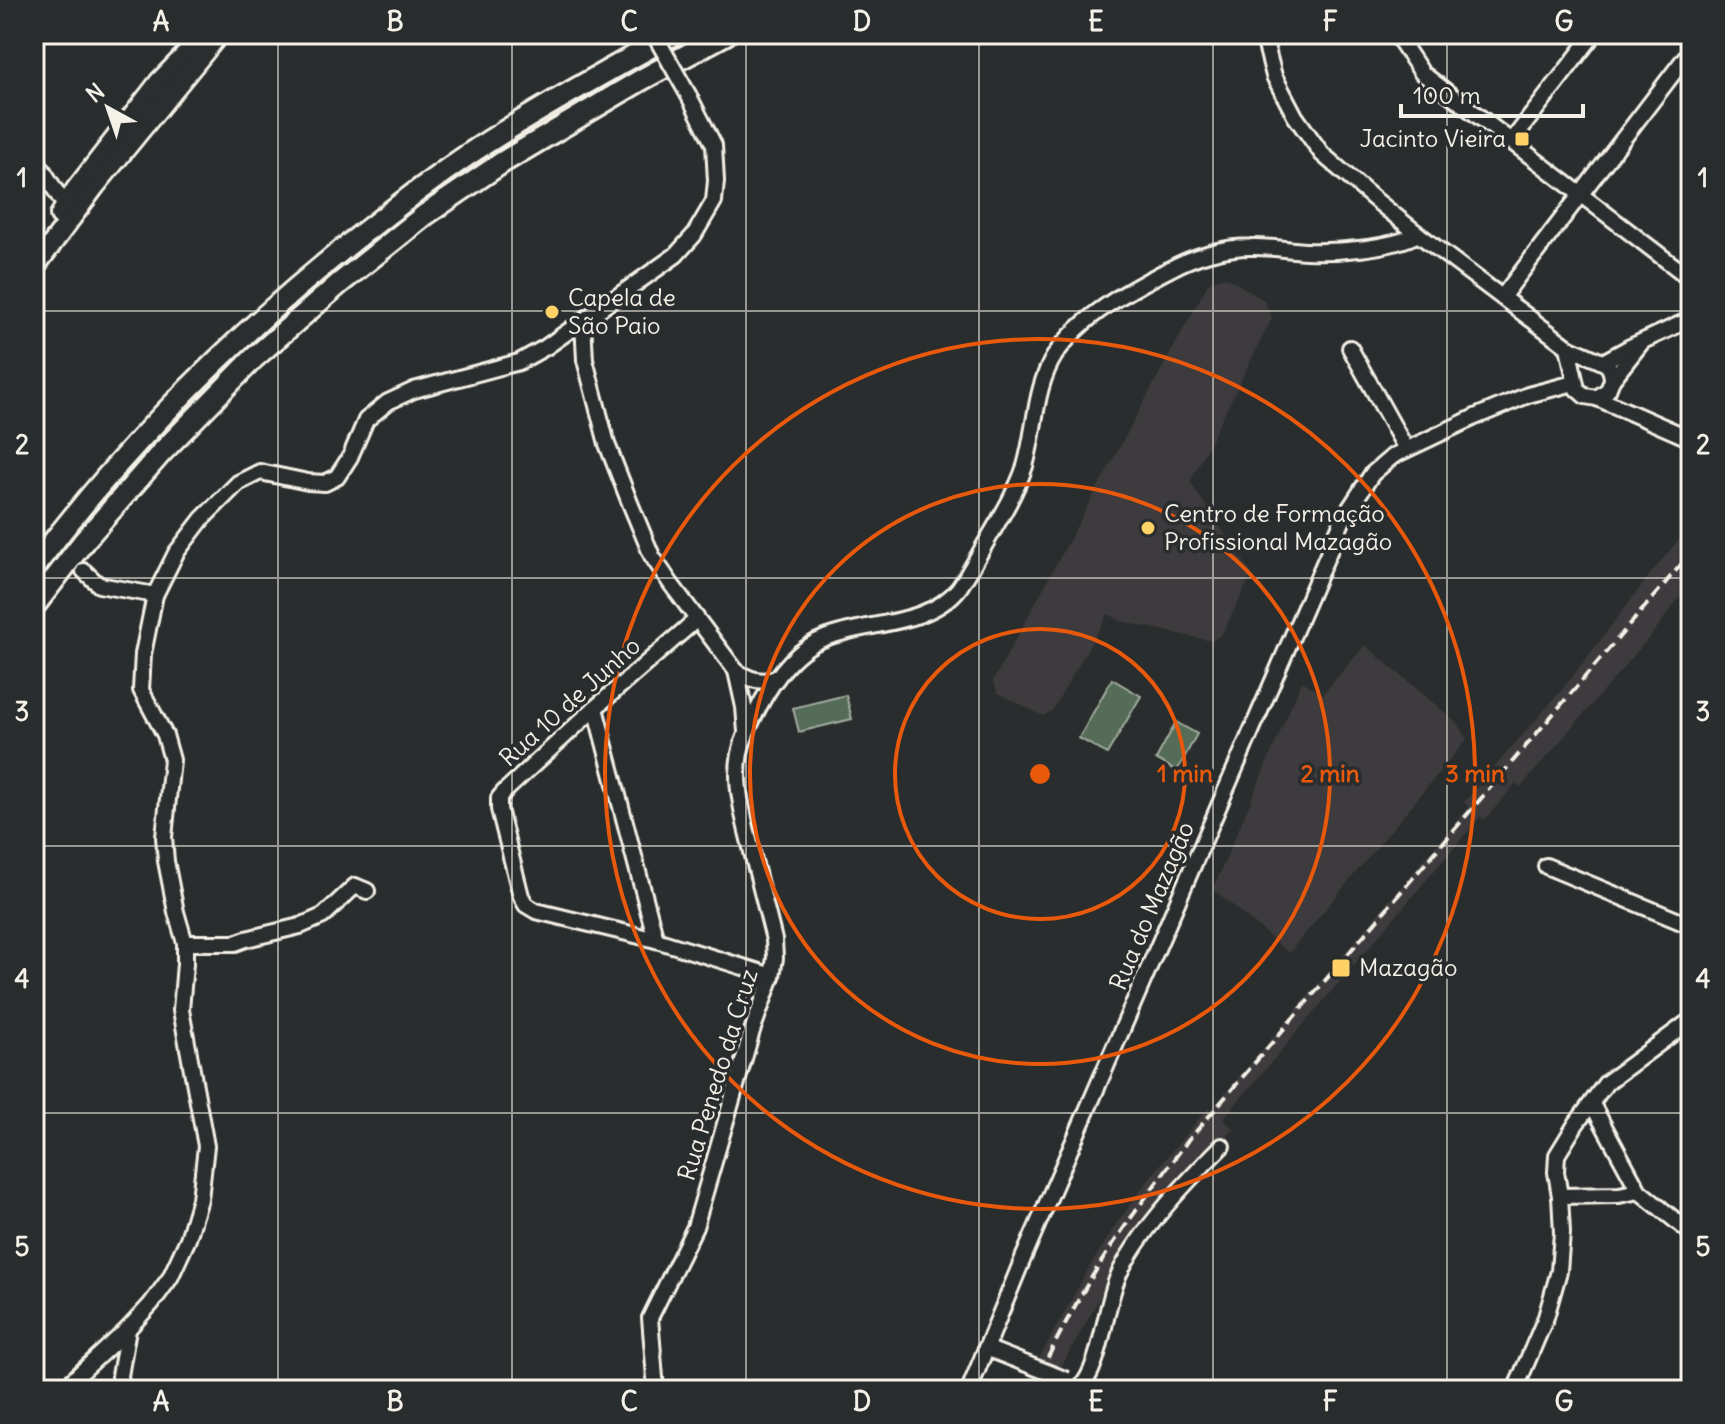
<svg xmlns="http://www.w3.org/2000/svg" width="1725" height="1424" viewBox="0 0 1725 1424" font-family="Delius,sans-serif">
  <style>
    .built { fill: #3e3b3c }
    .green { fill: #556c58; stroke: #a4aea0; stroke-width: 2 }
    .lines { fill: none; stroke-linecap: round; stroke-linejoin: round }
    .minor-tunnel { stroke: #484a4a; stroke-width: 14; stroke-dasharray: 14 7; stroke-linecap: butt }
    .minor-casing { stroke: #f4f1e8; stroke-width: 20 }
    .major-casing { stroke: #f4f1e8; stroke-width: 24 }
    .highway-casing { stroke: #f4f1e8; stroke-width: 26 }
    .minor { stroke: #2a2d2e; stroke-width: 14 }
    .major { stroke: #2a2d2e; stroke-width: 18 }
    .highway { stroke: #2a2d2e; stroke-width: 20 }
    .rail { stroke: #f4f1e8; stroke-width: 4; stroke-dasharray: 12 6; stroke-linecap: butt }
    .minor-bridge-casing { stroke: #f4f1e8; stroke-width: 20; stroke-linecap: butt }
    .minor-bridge { stroke: #2a2d2e; stroke-width: 14 }
    .grid { fill: none; stroke: #f4f1e8; stroke-width: 2; stroke-opacity: 0.55 }
    .ring { fill: none; stroke: #e8590c; stroke-width: 4 }
    .poi-dot { fill: #ffd166; stroke: #2a2d2e; stroke-width: 3 }
    .labels { text-anchor: middle; stroke-width: 7; stroke-linejoin: round; paint-order: stroke }
    .poi-label { font-size: 24px; fill: #f4f1e8; stroke: #2a2d2e; text-anchor: start }
    .street-label { font-size: 24px; fill: #f4f1e8; stroke: #2a2d2e }
    .centre { fill: #e8590c; stroke: #2a2d2e; stroke-width: 4 }
    .ring-label { font-size: 24px; text-anchor: middle; font-weight: bold; fill: #e8590c; stroke: #2a2d2e; stroke-width: 7; stroke-linejoin: round; paint-order: stroke }
    .neatline { fill: none; stroke: #f4f1e8; stroke-width: 3 }
    .grid-label { font-size: 26px; text-anchor: middle; font-weight: bold; fill: #f4f1e8 }
  </style>
  <rect width="100%" height="100%" fill="#2a2d2e"/>
  <filter id="ink" filterUnits="userSpaceOnUse"><feTurbulence type="fractalNoise" baseFrequency=".0125" numOctaves="2"/><feDisplacementMap in="SourceGraphic" scale="16" xChannelSelector="R" yChannelSelector="G"/><feConvolveMatrix kernelMatrix="1 2 1 2 8 2 1 2 1" color-interpolation-filters="sRGB"/></filter>
  <g filter="url(#ink)">
    <g class="built">
      <polygon points="1226,277 1264,300 1272,318 1190,482 1252,574 1222,634 1212,641 1124,622 1108,614 1052,711 1043,716 998,693 993,681 1209,282"/>
      <polygon points="1690,526 1691,582 1654,632 1521,787 1516,783 1485,820 1480,817 1223,1119 1235,1130 1231,1132 1186,1179 1128,1253 1107,1285 1060,1369 1050,1390 1022,1390 1086,1273 1117,1223 1152,1175 1208,1108 1211,1110 1469,807 1464,802 1566,685 1652,572"/>
      <polygon points="1365,645 1456,722 1467,739 1289,953 1213,889 1302,681 1322,695"/>
    </g>
    <g class="green">
      <polygon points="1112,679 1141,696 1107,754 1079,738"/>
      <polygon points="846,695 852,719 799,732 793,708"/>
      <polygon points="1176,722 1197,734 1177,771 1156,759"/>
    </g>
    <g class="lines">
      <polyline class="minor-tunnel" points="34,531 84,571"/>
      <defs>
        <g id="minor">
          <path d="M 1263,34 L 1274,76 L 1295,116 L 1322,154 L 1373,198 L 1418,234 L 1568,347 C 1576,351 1605,362 1608,366 C 1611,370 1612,376 1612,380"/>
          <polyline points="1396,34 1422,73 1687,276 1691,283"/>
          <polyline points="1511,142 1594,34"/>
          <polyline points="34,156 65,206"/>
          <polyline points="1503,296 1691,50"/>
          <polyline points="583,321 585,360 607,444 630,503 652,556 671,584 736,671 744,707 746,732"/>
          <polyline points="1568,347 1577,389 1585,396 1597,398 1608,390 1612,380 1642,342"/>
          <polyline points="1350,348 1406,449"/>
          <polyline points="1603,362 1630,347 1691,319"/>
          <polyline points="1597,398 1691,439"/>
          <polyline points="84,571 99,585 155,595"/>
          <polyline points="697,619 595,708 505,791 499,798 499,809 521,896 526,905 536,911 656,940 772,976"/>
          <path d="M 736,671 C 749,680 762,684 777,678"/>
          <polyline points="595,708 656,940"/>
          <polyline points="1546,866 1691,926"/>
          <polyline points="185,943 235,943 246,939 300,926 323,916 355,886 367,891"/>
          <polyline points="1592,1104 1639,1191 1691,1233"/>
          <polyline points="1560,1196 1619,1195 1639,1191"/>
          <polyline points="986,1348 1024,1363"/>
          <path d="M 1079,1389 C 1102,1368 1105,1301 1120,1272 C 1142,1228 1187,1181 1222,1146"/>
          <polyline points="62,1390 128,1329 151,1304 170,1278 188,1239 200,1199 206,1146 181,1010 185,964 185,943 176,912 166,861 164,837 172,760 165,735 141,690 143,654 155,595 176,553 202,519 238,483 260,472 308,482 325,483 337,477 350,457 366,420 388,402 414,390 519,362 546,347 676,255 694,235 714,201 716,181 714,145 689,96"/>
          <polyline points="123,1390 120,1376 128,1329"/>
          <path d="M 656,1390 L 650,1318 L 695,1227 L 752,1031 L 772,976 L 775,958 L 774,940 C 767,911 759,882 752,852 C 743,814 729,772 746,734 C 761,699 787,652 825,638 C 867,621 928,627 959,588 C 968,575 976,560 984,546 C 999,520 1015,495 1025,466 C 1036,429 1034,388 1055,355 C 1081,316 1129,290 1170,269 C 1194,256 1224,247 1251,247 C 1269,246 1287,250 1306,251 C 1338,252 1390,249 1418,234"/>
          <polyline points="969,1390 1024,1256 1344,517 1372,474 1393,456 1475,417 1528,395 1574,383"/>
          <polyline points="1515,1390 1546,1317 1559,1271 1562,1233 1560,1196 1556,1172 1557,1155 1576,1124 1606,1083 1691,1020"/>
        </g>
        <g id="major">
          <polyline points="60,215 76,189 159,82 198,42"/>
          <polyline points="34,268 95,186 219,34"/>
        </g>
        <g id="highway">
          <path d="M 34,567 C 128,442 239,331 362,234 C 403,202 445,169 489,141 C 549,103 612,68 674,34"/>
          <polyline points="34,606 84,541 162,452 254,358 340,283 425,215 503,162 641,80 726,34"/>
        </g>
      </defs>
      <use href="#minor" class="minor-casing"/>
      <use href="#major" class="major-casing"/>
      <use href="#highway" class="highway-casing"/>
      <use href="#minor" class="minor"/>
      <use href="#major" class="major"/>
      <use href="#highway" class="highway"/>
      <path class="rail" d="M 1032,1390 C 1050,1352 1069,1315 1090,1280 C 1119,1232 1153,1187 1187,1142 L 1691,553"/>
      <defs>
        <g id="minor-bridge">
          <polyline points="654,34 689,96"/>
          <polyline points="1024,1363 1067,1380"/>
        </g>
      </defs>
      <use href="#minor-bridge" class="minor-bridge-casing"/>
      <use href="#minor-bridge" class="minor-bridge"/>
    </g>
  </g>
  <path class="grid" d="M 278,34 L 278,1390M 512,34 L 512,1390M 746,34 L 746,1390M 979,34 L 979,1390M 1213,34 L 1213,1390M 1447,34 L 1447,1390M 34,311 L 1691,311M 34,578 L 1691,578M 34,846 L 1691,846M 34,1113 L 1691,1113"/>
  <g class="ring">
    <circle cx="1040" cy="774" r="145"/>
    <circle cx="1040" cy="774" r="290"/>
    <circle cx="1040" cy="774" r="435"/>
  </g>
  <g class="poi-dot">
    <rect x="1514" y="131" width="16" height="16" rx="4"/>
    <circle cx="552" cy="312" r="8"/>
    <circle cx="1148" cy="528" r="8"/>
    <rect x="1331" y="958" width="20" height="20" rx="4"/>
  </g>
  <g class="labels">
    <g class="poi-label">
      <text x="1506" y="147" text-anchor="end">Jacinto Vieira</text>
      <text x="568" y="306">Capela de<tspan x="568" dy="28">São Paio</tspan></text>
      <text x="1164" y="522">Centro de Formação<tspan x="1164" dy="28">Profissional Mazagão</tspan></text>
      <text x="1359" y="976">Mazagão</text>
    </g>
    <g class="street-label">
      <text transform="translate(570 702) rotate(-42)" y="8">Rua 10 de Junho</text>
      <text transform="translate(1152 906) rotate(-67)" y="8">Rua do Mazagão</text>
      <text transform="translate(718 1075) rotate(-73)" y="8">Rua Penedo da Cruz</text>
    </g>
  </g>
  <circle cx="1040" cy="774" r="12" class="centre"/>
  <g class="ring-label">
    <text x="1185" y="782">1 min</text>
    <text x="1330" y="782">2 min</text>
    <text x="1475" y="782">3 min</text>
  </g>
  <rect width="1725" height="1424" fill="none" stroke="#2a2d2e" stroke-width="88"/>
  <g transform="translate(108 108) rotate(320)" stroke="#2a2d2e" stroke-width="6" paint-order="stroke">
  <path d="M0-6L14 30L0 20L-14 30Z" fill="#f4f1e8"/>
  <text y="-12" font-size="22" font-weight="bold" text-anchor="middle" fill="#f4f1e8">N</text>
  </g>
  <path d="M1401 104v12h182v-12" fill="none" stroke="#f4f1e8" stroke-width="4"/>
  <text x="1413" y="104" font-size="24" fill="#f4f1e8" stroke="#2a2d2e" stroke-width="6" paint-order="stroke">100 m</text>
  <rect x="44" y="44" width="1637" height="1336" class="neatline"/>
  <g class="grid-label">
    <text x="161" y="31">A</text>
    <text x="395" y="31">B</text>
    <text x="629" y="31">C</text>
    <text x="862" y="31">D</text>
    <text x="1096" y="31">E</text>
    <text x="1330" y="31">F</text>
    <text x="1564" y="31">G</text>
    <text x="22" y="187">1</text>
    <text x="1703" y="187">1</text>
    <text x="22" y="454">2</text>
    <text x="1703" y="454">2</text>
    <text x="22" y="721">3</text>
    <text x="1703" y="721">3</text>
    <text x="22" y="988">4</text>
    <text x="1703" y="988">4</text>
    <text x="22" y="1256">5</text>
    <text x="1703" y="1256">5</text>
    <text x="161" y="1411">A</text>
    <text x="395" y="1411">B</text>
    <text x="629" y="1411">C</text>
    <text x="862" y="1411">D</text>
    <text x="1096" y="1411">E</text>
    <text x="1330" y="1411">F</text>
    <text x="1564" y="1411">G</text>
  </g>
</svg>
